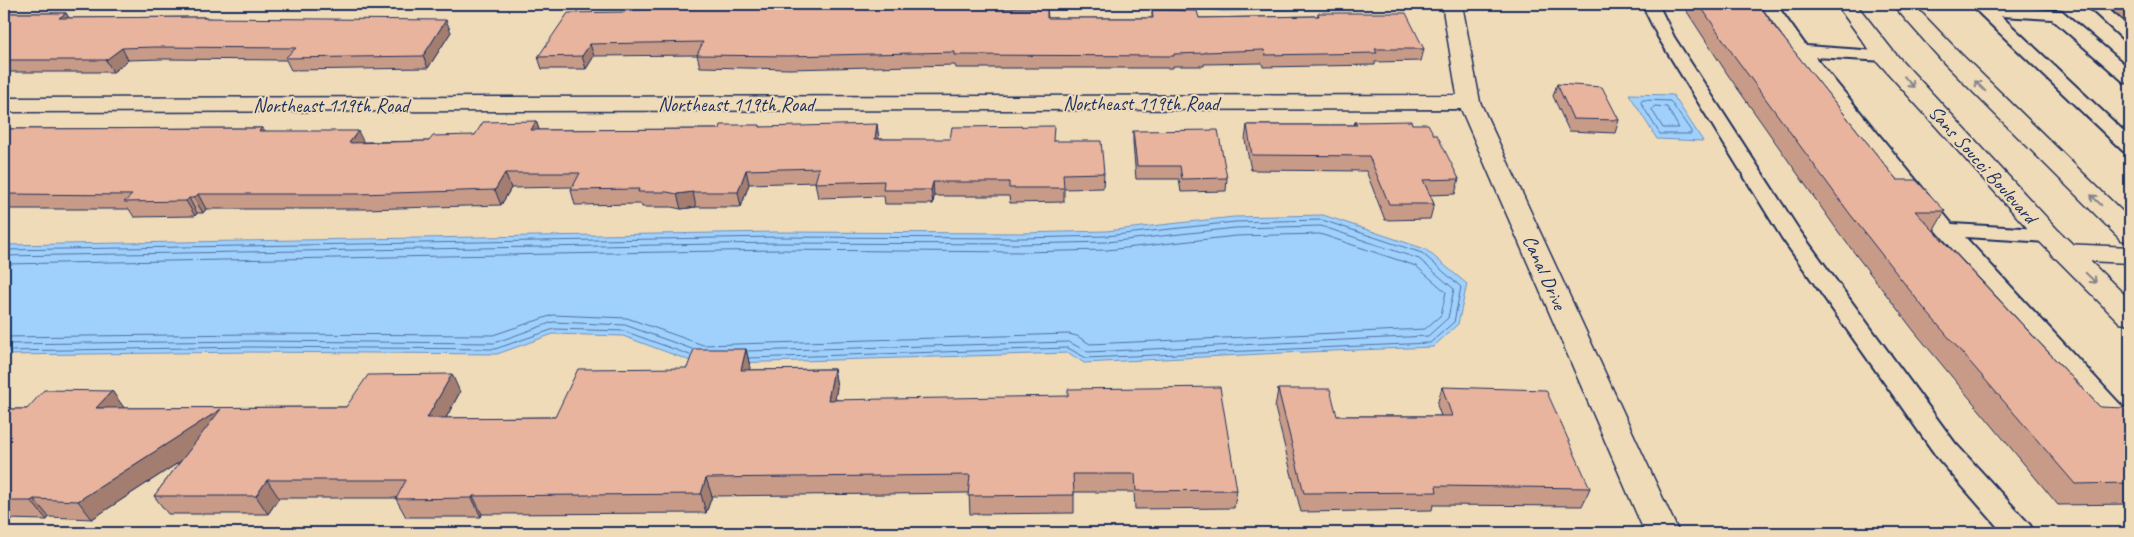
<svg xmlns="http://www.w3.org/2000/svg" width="2134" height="537" viewBox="0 0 2134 537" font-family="Caveat,sans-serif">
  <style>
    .water { fill: #a0d1fd; stroke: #6b90bd }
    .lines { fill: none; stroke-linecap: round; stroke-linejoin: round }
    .shore { stroke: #50709e; stroke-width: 1 }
    .lane-casing { stroke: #1b2f5e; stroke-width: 4 }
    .street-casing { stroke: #1b2f5e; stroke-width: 3 }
    .secondary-casing { stroke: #1b2f5e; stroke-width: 3 }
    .lane { fill: #f0dbb9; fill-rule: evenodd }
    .street { fill: #f0dbb9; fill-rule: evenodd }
    .secondary { fill: #f0dbb9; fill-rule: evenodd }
    .wall { fill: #c89b88; stroke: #1b2f5e }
    .shaded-wall { fill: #a37e6f; stroke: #1b2f5e }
    .building { fill: #e9b49e; stroke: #1b2f5e }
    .oneway { stroke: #86858c }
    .labels { text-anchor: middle; stroke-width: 4; stroke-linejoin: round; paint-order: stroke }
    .street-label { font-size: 20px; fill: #1b2f5e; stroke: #f0dbb9 }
  </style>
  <rect width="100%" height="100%" fill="#f0dbb9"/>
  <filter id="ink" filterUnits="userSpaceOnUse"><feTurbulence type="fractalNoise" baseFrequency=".02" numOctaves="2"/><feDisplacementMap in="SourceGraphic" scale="10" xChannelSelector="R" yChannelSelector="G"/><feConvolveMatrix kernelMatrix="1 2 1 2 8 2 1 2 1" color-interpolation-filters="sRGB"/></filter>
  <g filter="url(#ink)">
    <g class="water">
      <polygon points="1171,4 1354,4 1343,9 1222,11"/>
      <polygon points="1629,94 1673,95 1703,141 1657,139"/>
      <polygon points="1323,215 1425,249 1467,284 1458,324 1433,347 1282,353 1084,363 1069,353 699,364 623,336 553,334 497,354 251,352 4,355 4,245 777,232 1022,233 1106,231 1234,217"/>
    </g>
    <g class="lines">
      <g class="shore">
        <polyline points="1205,4 1223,6 1342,4"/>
        <polygon points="1643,100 1670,101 1691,131 1691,134 1660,134 1641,103"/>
        <polygon points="1655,106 1667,107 1679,128 1663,128 1652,110"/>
        <polyline points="4,250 777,237 1022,238 1106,236 1235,222 1322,220 1422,253 1461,287 1454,322 1430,343 1086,358 1068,348 749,358"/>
        <polyline points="4,256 777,243 1023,244 1107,242 1235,228 1321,226 1419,259 1454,289 1448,318 1428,336 1088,352 1069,342 748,351"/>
        <polyline points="4,264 777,250 1023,252 1107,250 1236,236 1320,234 1416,266 1446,292 1441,315 1425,329 1090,344 1077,336 1069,334 703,345 627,318 553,315 493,335 251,334 4,337"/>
        <polyline points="4,344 251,341 494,343 553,322 625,325 692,349"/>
        <polyline points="4,351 251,347 495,349 554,329 624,331 690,355"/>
      </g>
      <defs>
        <g id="lane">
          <polygon points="1642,4 1658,4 1674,37 1799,230 1955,443 2030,525 2034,533 2003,533 1937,457 1782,238 1658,37"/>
          <path d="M 1760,4 L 1776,4 L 1806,46 L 1891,52 L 1894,56 L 1891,60 L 1885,61 L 1815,57 L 1952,224 L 2056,230 L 2059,235 L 2056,240 L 2048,242 L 1965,237 L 2130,415 L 2130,442 L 2121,439 C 1995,298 1867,159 1760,4 Z"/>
          <polygon points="2085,4 2102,4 2130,28 2130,41 2124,40"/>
          <polygon points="1985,5 2062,11 2130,69 2130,83 2124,82 2052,19 2001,16 2130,137 2130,153 2123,151 1979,13 1977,10 1979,7"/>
        </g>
        <g id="street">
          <polygon points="1442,4 1462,4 1480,102 1679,533 1645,533 1461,109 4,112 4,98 1457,95"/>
          <polygon points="2064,244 2130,247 2130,263 2064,260 2054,258 2050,252 2054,246"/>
        </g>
        <g id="secondary">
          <polygon points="1836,4 1856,4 1893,51 2057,229 2130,300 2130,325 2120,323 2039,241 1877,61"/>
          <polygon points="1892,4 1913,4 1961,54 2130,219 2130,242 2121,240 1945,64"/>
        </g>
      </defs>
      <use href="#lane" class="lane-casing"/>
      <use href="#street" class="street-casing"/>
      <use href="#secondary" class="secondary-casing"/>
      <use href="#lane" class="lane"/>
      <use href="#street" class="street"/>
      <use href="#secondary" class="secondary"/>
    </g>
    <g class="wall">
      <polygon points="900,4 900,7 949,8 1047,8 1048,18 1152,18 1152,10 1199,18 1318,16 1318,13 1424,49 1421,61 1375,62 1375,65 1263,67 1262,63 1204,64 1204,66 1173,66 1173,68 956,68 955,65 790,69 700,67 697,55 594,56 586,69 542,69 538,57 625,12"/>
      <polygon points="1682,4 1759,4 1773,25 1897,180 1945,211 1934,230 2100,407 2130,412 2130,504 2058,505 1914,331 1840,234 1728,75"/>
      <polygon points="2105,4 2130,4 2130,26"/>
      <polygon points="4,13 66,13 69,18 204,17 205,18 451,32 428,68 291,70 286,60 162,59 128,60 113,72 4,72"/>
      <polygon points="1557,84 1619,120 1615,133 1569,131 1553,96"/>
      <polygon points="536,121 539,130 720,129 760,127 878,139 1054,141 1104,173 1103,188 1064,189 1064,202 1010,203 1009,196 934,196 933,204 885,204 884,196 818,198 815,182 749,184 741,207 696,207 681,209 671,207 642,207 641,204 575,205 571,190 572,187 511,188 501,205 365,209 206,209 203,213 197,213 195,216 134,217 129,209 4,209 4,129 262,128 264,131 363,142 429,141 475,135"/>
      <polygon points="1355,122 1412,124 1434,135 1459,179 1455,194 1430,195 1434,204 1430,219 1385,220 1366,171 1251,170 1245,140 1247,125 1354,125"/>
      <polygon points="1133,131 1227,178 1226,191 1181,192 1179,179 1136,179 1133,143"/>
      <polygon points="746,349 750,367 749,370 834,369 837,387 835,399 1237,490 1234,508 1135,509 1134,492 1074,492 1074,513 970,514 969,493 712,496 706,513 482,514 481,517 406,517 396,499 397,498 279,498 268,514 168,514 154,496 181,461 92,519 49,517 47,520 4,519 4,409 27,409 112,391 124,408 346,407 460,392 446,418 555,417 687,368"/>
      <polygon points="1442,387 1590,488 1582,506 1433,505 1432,510 1301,512 1275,408 1278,389 1337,416 1441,416 1437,405"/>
    </g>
    <g class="shaded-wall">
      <polygon points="66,13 73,25 59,18"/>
      <polygon points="446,20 451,32 428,68 423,56"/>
      <polygon points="590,44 594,56 586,69 582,56"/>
      <polygon points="122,48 128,60 113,72 106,60"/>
      <polygon points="536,121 541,135 531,130"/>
      <polygon points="877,124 879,138 876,154 875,139"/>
      <polygon points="358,131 365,145 349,143"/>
      <polygon points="746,170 749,184 741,207 738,192"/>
      <polygon points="505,173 511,188 501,205 495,190"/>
      <polygon points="933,182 934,196 933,204 931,190"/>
      <polygon points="693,192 696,207 681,209 677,194"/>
      <polygon points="198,194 206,209 203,213 194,198"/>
      <polygon points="189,198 197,213 195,216 186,201"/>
      <polygon points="746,349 750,367 745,388 741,370"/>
      <polygon points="834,369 837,387 832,418 828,400"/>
      <polygon points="452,374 460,392 436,436 427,418"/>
      <polygon points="112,391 125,409 96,408"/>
      <polygon points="221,409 233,427 92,519 78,501"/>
      <polygon points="706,478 712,496 706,513 701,494"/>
      <polygon points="267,480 279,498 268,514 256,496"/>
      <polygon points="473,496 482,514 481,517 472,498"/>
      <polygon points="34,499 49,517 47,520 31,501"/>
    </g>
    <g class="building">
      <polygon points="900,4 900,7 949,8 1047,8 1047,18 1153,18 1152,10 1197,11 1199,18 1319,16 1318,13 1406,13 1424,49 1375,49 1377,53 1265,55 1264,50 1205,52 1205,53 1174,54 1174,56 955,55 955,52 788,56 697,55 703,42 590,44 582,56 538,57 568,13 625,12 626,10 720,7"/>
      <polygon points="1699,4 1759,4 1773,25 1897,180 1916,180 1945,211 1915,211 2100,407 2126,408 2130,412 2130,483 2075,484 1926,311 1850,214 1735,57"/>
      <polygon points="4,13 66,13 59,18 204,17 203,18 446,20 423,56 285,58 296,48 155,47 122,48 106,60 4,60"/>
      <polygon points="1557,84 1602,87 1619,120 1573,119"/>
      <polygon points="536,121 531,130 720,129 721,125 760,125 760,127 877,124 875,139 950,139 952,127 1054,126 1053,141 1101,141 1104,173 1063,174 1064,188 1009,188 1009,182 933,182 931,190 883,190 884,181 815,183 819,168 746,170 738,192 693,192 677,194 667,192 638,192 639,189 571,190 580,173 505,173 495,190 358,194 198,194 194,198 189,198 186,201 124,202 132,195 4,194 4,129 262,128 259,131 358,131 349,143 429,141 433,136 475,135 483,122"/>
      <polygon points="1411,121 1412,124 1428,124 1434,135 1437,135 1459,179 1423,180 1434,204 1389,204 1369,156 1252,155 1247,125 1357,125 1355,122"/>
      <polygon points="1218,130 1227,178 1182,179 1180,166 1137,166 1133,131"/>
      <polygon points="694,349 746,349 741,370 834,369 828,400 1068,396 1068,389 1220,387 1237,490 1136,491 1135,474 1073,474 1074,495 968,496 970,475 706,478 701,494 473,496 472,498 396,499 406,480 267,480 256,496 154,496 221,409 78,501 34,499 31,501 4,501 4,409 27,409 44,390 112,391 96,408 346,407 368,375 452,374 427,418 555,417 578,369 687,368"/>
      <polygon points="1442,387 1546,390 1590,488 1436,486 1437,492 1304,493 1278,389 1330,389 1337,416 1452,416"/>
    </g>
    <defs><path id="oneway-shaft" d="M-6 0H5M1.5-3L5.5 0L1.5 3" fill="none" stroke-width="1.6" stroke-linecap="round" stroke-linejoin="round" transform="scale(1.25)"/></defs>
    <g class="oneway">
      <use href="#oneway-shaft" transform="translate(1909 82) rotate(48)"/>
      <use href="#oneway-shaft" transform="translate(1980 86) rotate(-135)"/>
      <use href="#oneway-shaft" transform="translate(2096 200) rotate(-135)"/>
      <use href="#oneway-shaft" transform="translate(2091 278) rotate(44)"/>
    </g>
  </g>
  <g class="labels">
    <g class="street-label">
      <text x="1141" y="110">Northeast 119th Road</text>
      <text x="736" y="111">Northeast 119th Road</text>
      <text x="331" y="112">Northeast 119th Road</text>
      <text transform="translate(1983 164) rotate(48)" y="7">Sans Soucci Boulevard</text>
      <text transform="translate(1545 272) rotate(66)" y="7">Canal Drive</text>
    </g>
  </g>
  <rect width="2134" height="537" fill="none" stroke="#f0dbb9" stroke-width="20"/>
  <rect x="10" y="10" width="2114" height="517" fill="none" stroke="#1b2f5e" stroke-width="2" filter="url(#ink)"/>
</svg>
